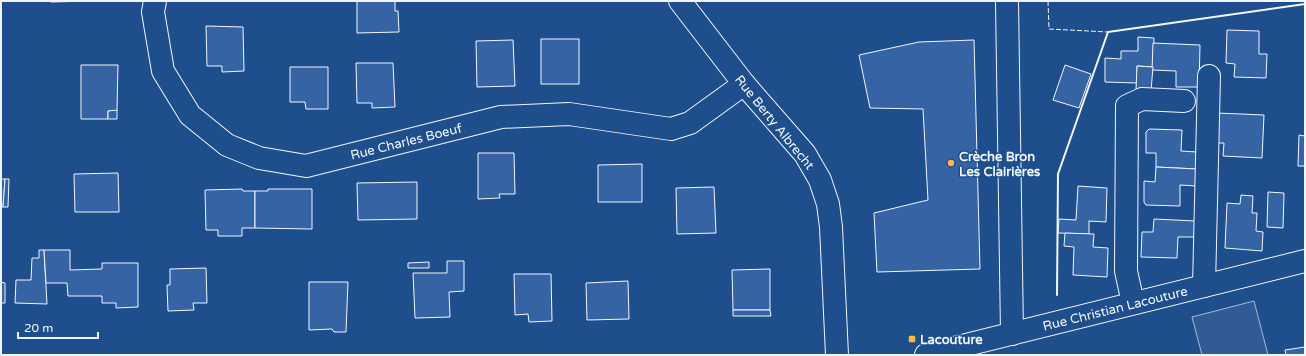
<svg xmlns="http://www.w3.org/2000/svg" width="1306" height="356" viewBox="0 0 1306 356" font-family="'Varela Round',sans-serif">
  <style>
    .parking { fill: #305b95; stroke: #a8bbd7 }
    .building { fill: #3563a3; stroke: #f2f6ff }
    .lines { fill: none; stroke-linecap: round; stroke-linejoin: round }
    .minor-casing { stroke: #f2f6ff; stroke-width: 24 }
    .minor { stroke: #1f4e8c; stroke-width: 22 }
    .fence { stroke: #f2f6ff; stroke-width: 1; stroke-dasharray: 5 2; stroke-linecap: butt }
    .wall { stroke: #f2f6ff; stroke-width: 2 }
    .poi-dot { fill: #ffb74d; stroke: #1f4e8c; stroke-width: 1.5 }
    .labels { text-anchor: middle; stroke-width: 3; stroke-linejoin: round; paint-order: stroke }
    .street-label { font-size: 13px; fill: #f2f6ff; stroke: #1f4e8c }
    .poi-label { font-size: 13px; font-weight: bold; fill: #f2f6ff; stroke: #1f4e8c; text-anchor: start }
  </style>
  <rect width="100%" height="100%" fill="#1f4e8c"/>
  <polygon class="parking" points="1254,301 1268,355 1202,355 1192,317"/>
  <g class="building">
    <polygon points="51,1 90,1 51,2"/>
    <polygon points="357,1 395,1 395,11 398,11 399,32 357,33"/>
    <polygon points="206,26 243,27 244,71 222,72 222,66 207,66"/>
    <polygon points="1227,30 1259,31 1259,54 1267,54 1266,78 1234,77 1235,64 1226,63"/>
    <polygon points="1138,37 1154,38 1153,67 1137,66 1137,83 1105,82 1105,58 1121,59 1121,51 1138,51"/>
    <rect x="541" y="39" width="38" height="45"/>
    <polygon points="513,40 515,86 477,87 476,41"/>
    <polygon points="974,40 980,269 877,272 874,213 928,200 923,109 870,108 859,55 919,42"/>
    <polygon points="1153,43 1200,45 1199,87 1176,87 1176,71 1152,70"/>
    <polygon points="356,63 393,63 395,107 372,108 372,103 357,103"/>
    <polygon points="81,65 118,65 117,111 108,111 108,119 81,119"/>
    <polygon points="1065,65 1091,74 1079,108 1053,100"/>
    <polygon points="1137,66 1153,67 1151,91 1136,90"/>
    <polygon points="290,67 328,67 328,109 306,109 305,102 290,102"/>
    <polygon points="117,110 117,119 108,119 108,111"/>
    <polygon points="1217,113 1264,115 1262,158 1223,156 1224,143 1219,143 1216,140"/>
    <polygon points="1149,129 1182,130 1181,151 1197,152 1197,169 1156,167 1156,153 1146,153 1146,132"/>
    <polygon points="1299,135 1305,136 1305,166 1298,166"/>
    <polygon points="478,153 514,153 515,194 499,194 500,198 478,199"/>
    <polygon points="642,164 642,202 598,202 598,165"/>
    <polygon points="1156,167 1197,169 1196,186 1180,185 1180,206 1146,205 1144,202 1144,181 1155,182"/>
    <polygon points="118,173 119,212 75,212 74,174"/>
    <polygon points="1,179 5,179 3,207 1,207"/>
    <polygon points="5,179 9,179 8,207 3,207"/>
    <polygon points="417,182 417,219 358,220 357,183"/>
    <polygon points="1078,186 1107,188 1106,222 1089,221 1089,234 1058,233 1059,219 1076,220"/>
    <polygon points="714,187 716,233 677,234 676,188"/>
    <polygon points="242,189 243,191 255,191 255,228 242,228 242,236 218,236 218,230 206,230 205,190"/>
    <polygon points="268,189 312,189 312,229 255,228 255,191 268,191"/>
    <polygon points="1268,192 1284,193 1283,228 1267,227"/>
    <polygon points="1241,195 1253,196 1252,213 1257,213 1256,231 1263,232 1262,251 1225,248 1227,203 1240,204"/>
    <polygon points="1154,219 1195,221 1194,237 1178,237 1177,258 1141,257 1142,232 1153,232"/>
    <polygon points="1065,233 1094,234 1093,247 1108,248 1107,277 1073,275 1074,247 1064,246"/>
    <polygon points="39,250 44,250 47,304 15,303 16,280 31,280 32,258 39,258"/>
    <polygon points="44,250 70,250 70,270 102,269 102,263 138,263 138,307 116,308 116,303 102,303 102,296 68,296 67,283 46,283"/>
    <polygon points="447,261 464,261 464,291 449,292 450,317 415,318 413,273 447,273"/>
    <polygon points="429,262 429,268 408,268 408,263"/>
    <polygon points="206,268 207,303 193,303 194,310 168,311 167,285 170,285 170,269"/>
    <polygon points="770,269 770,310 733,310 732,270"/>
    <polygon points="514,274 551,274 552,321 529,322 528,314 515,315"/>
    <polygon points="628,281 629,319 587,320 586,283"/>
    <polygon points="1,282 5,283 5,303 1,303"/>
    <polygon points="309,282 348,282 346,332 334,332 332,329 309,330"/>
    <polygon points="733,310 770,310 771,316 733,316"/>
    <polygon points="1305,347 1305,355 1286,355 1285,350"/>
  </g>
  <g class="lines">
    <defs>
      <g id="minor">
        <polyline points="155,1 153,12 163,71 190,115 227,145 259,158 306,166 501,117 569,114 671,129 690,123 744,84"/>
        <polyline points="680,1 744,84 805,154 820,180 828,204 831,227 837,355"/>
        <polyline points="1007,1 1012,334"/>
        <polyline points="1204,286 1209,76"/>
        <polyline points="1133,303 1126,271 1127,106 1142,99 1184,101"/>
        <polyline points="926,355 1305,261"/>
      </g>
    </defs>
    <use href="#minor" class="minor-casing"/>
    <use href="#minor" class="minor"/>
    <polyline class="fence" points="1048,1 1049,29 1108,32"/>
    <polyline class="wall" points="1057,295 1058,174 1108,32 1305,4"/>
  </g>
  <g class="poi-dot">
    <circle cx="951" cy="163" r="4"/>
    <rect x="908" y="335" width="8" height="8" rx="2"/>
  </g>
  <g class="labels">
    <g class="street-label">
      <text transform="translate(775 122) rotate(51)" y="5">Rue Berty Albrecht</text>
      <text transform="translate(406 141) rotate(-14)" y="5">Rue Charles Boeuf</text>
      <text transform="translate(1115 308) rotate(-14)" y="5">Rue Christian Lacouture</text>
    </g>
    <g class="poi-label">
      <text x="959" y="161">Crèche Bron<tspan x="959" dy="15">Les Clairières</tspan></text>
      <text x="920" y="344">Lacouture</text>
    </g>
  </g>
  <rect width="1306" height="356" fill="none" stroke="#f2f6ff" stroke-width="4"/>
  <path d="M18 332v6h80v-6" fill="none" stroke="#f2f6ff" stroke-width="2"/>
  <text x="24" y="332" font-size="12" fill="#f2f6ff" stroke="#1f4e8c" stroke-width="3" paint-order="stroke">20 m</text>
</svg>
